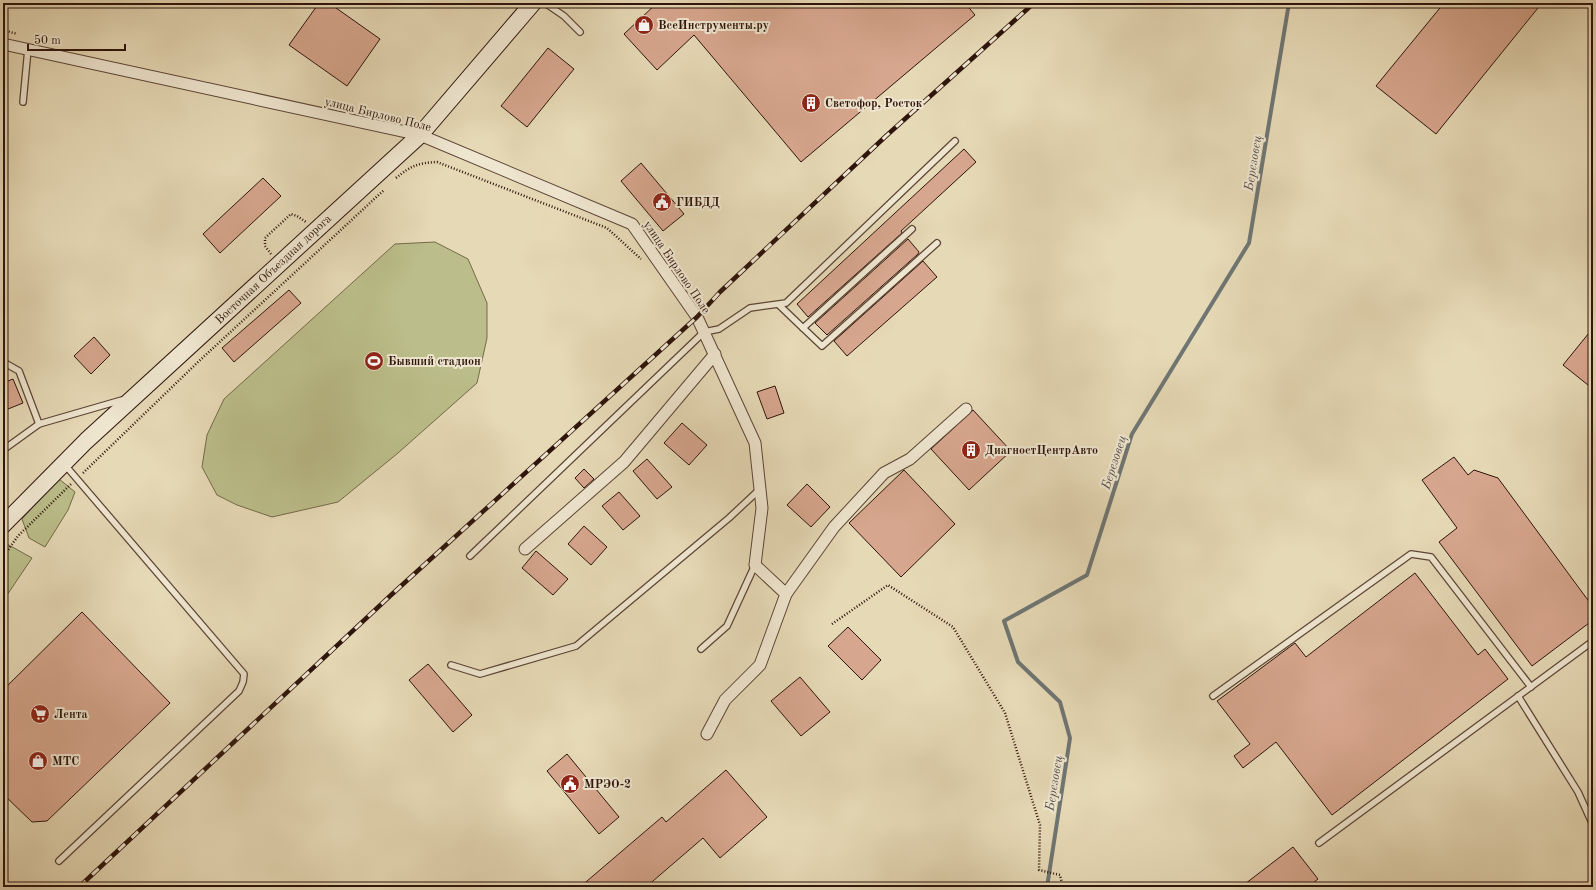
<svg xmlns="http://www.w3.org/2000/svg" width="1596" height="890" viewBox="0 0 1596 890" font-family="'Old Standard TT',serif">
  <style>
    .green { fill: #bbbe8a; stroke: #74694a }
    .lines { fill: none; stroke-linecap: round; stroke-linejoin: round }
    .stream { stroke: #6f7673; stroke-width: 4 }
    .building { fill: #d7a68e; stroke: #2e140b }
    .service-casing { stroke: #5c4536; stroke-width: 8 }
    .minor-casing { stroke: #5c4536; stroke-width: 13 }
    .secondary-casing { stroke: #2e140b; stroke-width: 18 }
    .path { stroke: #2e140b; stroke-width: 2.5; stroke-dasharray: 1 2; stroke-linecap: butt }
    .service { stroke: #efe6d0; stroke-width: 5.5 }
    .minor { stroke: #efe6d0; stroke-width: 11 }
    .secondary { stroke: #efe6d0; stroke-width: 16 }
    .rail-casing { stroke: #2e140b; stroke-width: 4.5 }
    .rail { stroke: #efe6d0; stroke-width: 3; stroke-dasharray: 9; stroke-linecap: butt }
    .labels { text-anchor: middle; stroke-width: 4; stroke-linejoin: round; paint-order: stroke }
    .poi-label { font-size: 12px; font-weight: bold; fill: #2e140b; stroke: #efe6d0; text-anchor: start }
    .street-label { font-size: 12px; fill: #2e140b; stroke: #efe6d0 }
    .water-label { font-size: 13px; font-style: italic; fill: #544d48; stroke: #efe6d0 }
  </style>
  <rect width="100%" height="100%" fill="#e6d9b6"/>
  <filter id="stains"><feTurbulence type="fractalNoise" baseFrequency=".005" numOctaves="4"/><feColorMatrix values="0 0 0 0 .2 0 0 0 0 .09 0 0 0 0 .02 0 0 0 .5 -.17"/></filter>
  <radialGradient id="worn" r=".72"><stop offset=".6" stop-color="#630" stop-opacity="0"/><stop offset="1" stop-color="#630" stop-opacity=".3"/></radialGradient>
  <g class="green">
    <polygon points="435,242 468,259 487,303 487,338 477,383 398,453 338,502 272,517 237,505 217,495 202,467 207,435 224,399 395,244"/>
    <polygon points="59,479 75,492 68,510 45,547 29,538 22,519"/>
    <polygon points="7,544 32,558 3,601 3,550"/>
  </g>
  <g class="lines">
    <polyline class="stream" points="1047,887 1070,738 1060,702 1018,662 1004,621 1087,575 1132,434 1249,243 1289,3"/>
  </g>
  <g class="building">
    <polygon points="319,3 329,3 380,39 347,86 289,45"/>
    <polygon points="657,3 965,3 975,15 801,162 694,35 657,70 624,34"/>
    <polygon points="1444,3 1542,3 1436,134 1376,86"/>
    <polygon points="548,48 574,69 527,127 501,106"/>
    <polygon points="964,149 976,162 901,231 902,233 808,317 797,304"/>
    <polygon points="641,163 684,214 663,231 621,181"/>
    <polygon points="263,178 281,196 220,253 203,234"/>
    <polygon points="908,239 919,252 918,254 827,335 815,323"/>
    <polygon points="923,261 937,277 847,356 834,341"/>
    <polygon points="289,290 301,303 234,362 222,348"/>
    <polygon points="1593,328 1593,389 1563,365"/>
    <polygon points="94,337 110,355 91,374 74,356"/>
    <polygon points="13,379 23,403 3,411 3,383"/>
    <polygon points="775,386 784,413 767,419 757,392"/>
    <polygon points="973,410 1011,451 969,490 931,449"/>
    <polygon points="682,423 707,445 689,465 664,443"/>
    <polygon points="1454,457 1468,475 1474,470 1498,478 1593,607 1593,620 1532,666 1439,542 1457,528 1422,480"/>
    <polygon points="647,459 672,487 657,499 633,471"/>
    <polygon points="584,469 594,479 584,488 575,478"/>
    <polygon points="904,470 955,524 901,577 849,523"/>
    <polygon points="807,484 830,507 811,527 787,505"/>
    <polygon points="619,492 640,516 623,530 602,506"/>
    <polygon points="584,526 607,547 591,565 568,544"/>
    <polygon points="536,551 568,579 553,595 522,568"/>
    <polygon points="1415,573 1478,655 1485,649 1508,679 1332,815 1276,742 1243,768 1234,756 1250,744 1217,701 1295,643 1306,657"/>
    <polygon points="82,612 170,703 47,821 32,822 3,794 3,690"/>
    <polygon points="848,627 881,660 862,680 828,646"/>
    <polygon points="428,664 472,715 453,732 409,680"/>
    <polygon points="800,677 830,712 801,736 771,701"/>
    <polygon points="567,754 619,817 599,834 547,771"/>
    <polygon points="726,770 767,817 720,858 703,838 646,887 580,887 662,817 666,822"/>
    <polygon points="1293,847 1318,879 1308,887 1241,887"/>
  </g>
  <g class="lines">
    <defs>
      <g id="service">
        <polyline points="545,3 564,16 580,32"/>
        <polyline points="23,102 28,49"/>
        <polyline points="779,305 803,328 912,229"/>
        <polyline points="803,328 822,346 937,243"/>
        <polyline points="3,362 19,371 39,424 122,400"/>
        <polyline points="3,450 39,424"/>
        <polyline points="470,556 704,332 719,329 750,308 786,303 955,141"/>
        <polyline points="701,649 727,626 755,565"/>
        <polyline points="451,665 480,674 576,646 729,518 759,490"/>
        <polyline points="1213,696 1411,554 1431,557 1531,687"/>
        <polyline points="1518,696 1578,792 1593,825"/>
        <polyline points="1319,843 1593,641"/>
        <polyline points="59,861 239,691 243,682 244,674 65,465"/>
      </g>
      <g id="minor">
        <polyline points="3,44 420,135 632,224 697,317 755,443 762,508 755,565 786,594 760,665 725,700 707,734"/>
        <polyline points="525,549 624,462 715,354"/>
        <polyline points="786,594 834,527 884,473 910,459 966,409"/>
      </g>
      <polyline id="secondary" points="3,525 86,441 420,135 533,3"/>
    </defs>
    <use href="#service" class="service-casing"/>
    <use href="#minor" class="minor-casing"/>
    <use href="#secondary" class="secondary-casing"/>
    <g class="path">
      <polyline points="3,30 17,34"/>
      <path d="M 396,178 C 411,166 417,163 437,162 L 607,228 L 641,259"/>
      <polyline points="271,254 265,246 265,238 291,214 297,216 306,222"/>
      <polyline points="83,473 198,362 384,190"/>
      <polyline points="3,557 18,536 71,484"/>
      <polyline points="832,624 888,585 953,627 1005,713 1040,825 1039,870 1060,875 1063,887"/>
    </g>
    <use href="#service" class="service"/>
    <use href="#minor" class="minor"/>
    <use href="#secondary" class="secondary"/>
    <defs>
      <polyline id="rail" points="79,887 390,596 697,317 720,292 886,136 1034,3"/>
    </defs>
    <use href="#rail" class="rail-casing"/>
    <use href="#rail" class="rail"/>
  </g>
  <defs>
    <symbol id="shop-disc" viewBox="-11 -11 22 22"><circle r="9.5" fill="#8f2418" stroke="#efe6d0"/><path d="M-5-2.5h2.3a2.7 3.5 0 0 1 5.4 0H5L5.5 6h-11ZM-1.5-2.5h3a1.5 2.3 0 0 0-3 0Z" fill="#fff"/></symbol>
    <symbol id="building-disc" viewBox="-11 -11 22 22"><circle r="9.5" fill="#8f2418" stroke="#efe6d0"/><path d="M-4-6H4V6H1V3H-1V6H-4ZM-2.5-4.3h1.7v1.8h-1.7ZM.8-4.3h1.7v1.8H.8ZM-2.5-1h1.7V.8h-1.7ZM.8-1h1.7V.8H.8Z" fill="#fff"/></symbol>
    <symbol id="civic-disc" viewBox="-11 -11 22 22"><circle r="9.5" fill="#8f2418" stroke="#efe6d0"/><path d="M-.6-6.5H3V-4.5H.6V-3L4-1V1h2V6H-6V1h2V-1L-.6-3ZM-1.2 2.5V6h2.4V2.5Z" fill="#fff"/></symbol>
    <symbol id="stadium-disc" viewBox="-11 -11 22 22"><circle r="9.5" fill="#8f2418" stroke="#efe6d0"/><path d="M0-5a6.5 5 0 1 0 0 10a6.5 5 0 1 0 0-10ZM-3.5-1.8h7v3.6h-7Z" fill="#fff"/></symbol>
    <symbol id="supermarket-disc" viewBox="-11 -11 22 22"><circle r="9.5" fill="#8f2418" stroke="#efe6d0"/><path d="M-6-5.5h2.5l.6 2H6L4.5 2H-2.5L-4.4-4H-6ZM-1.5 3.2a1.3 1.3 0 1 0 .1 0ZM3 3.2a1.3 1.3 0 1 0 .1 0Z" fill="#fff"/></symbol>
  </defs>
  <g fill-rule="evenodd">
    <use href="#shop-disc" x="633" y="14" width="22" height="22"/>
    <use href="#building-disc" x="800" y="92" width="22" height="22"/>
    <use href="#civic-disc" x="651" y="191" width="22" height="22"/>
    <use href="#stadium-disc" x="363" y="350" width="22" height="22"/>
    <use href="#building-disc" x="960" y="439" width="22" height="22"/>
    <use href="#supermarket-disc" x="29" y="703" width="22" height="22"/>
    <use href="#shop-disc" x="27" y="750" width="22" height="22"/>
    <use href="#civic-disc" x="559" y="773" width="22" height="22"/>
  </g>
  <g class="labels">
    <g class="poi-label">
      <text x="658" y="29">ВсеИнструменты.ру</text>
      <text x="825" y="107">Светофор, Росток</text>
      <text x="676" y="206">ГИБДД</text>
      <text x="388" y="365">Бывший стадион</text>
      <text x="985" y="454">ДиагностЦентрАвто</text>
      <text x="54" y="718">Лента</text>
      <text x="52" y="765">МТС</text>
      <text x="584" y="788">МРЭО-2</text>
    </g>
    <g class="street-label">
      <text transform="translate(378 114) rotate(14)" y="4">улица Бирлово Поле</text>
      <text transform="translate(677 267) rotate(56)" y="4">улица Бирлово Поле</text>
      <text transform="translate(273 269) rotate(-43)" y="4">Восточная Объездная дорога</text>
    </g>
    <g class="water-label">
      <text transform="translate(1252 163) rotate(-81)" y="5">Березовец</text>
      <text transform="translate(1113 462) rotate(-72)" y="5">Березовец</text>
      <text transform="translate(1053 783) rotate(-81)" y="5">Березовец</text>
    </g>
  </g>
  <rect width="1596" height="890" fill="none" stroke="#e6d9b6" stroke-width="16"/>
  <rect x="4" y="4" width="1588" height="882" fill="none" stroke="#2e140b" stroke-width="2"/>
  <rect x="8" y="8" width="1580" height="874" fill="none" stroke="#2e140b"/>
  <path d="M28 44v6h97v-6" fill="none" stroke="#2e140b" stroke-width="2"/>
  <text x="34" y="44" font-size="12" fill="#2e140b" stroke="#efe6d0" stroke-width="3" paint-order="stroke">50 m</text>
  <rect width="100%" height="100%" filter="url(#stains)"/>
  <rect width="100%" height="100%" fill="url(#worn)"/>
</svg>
